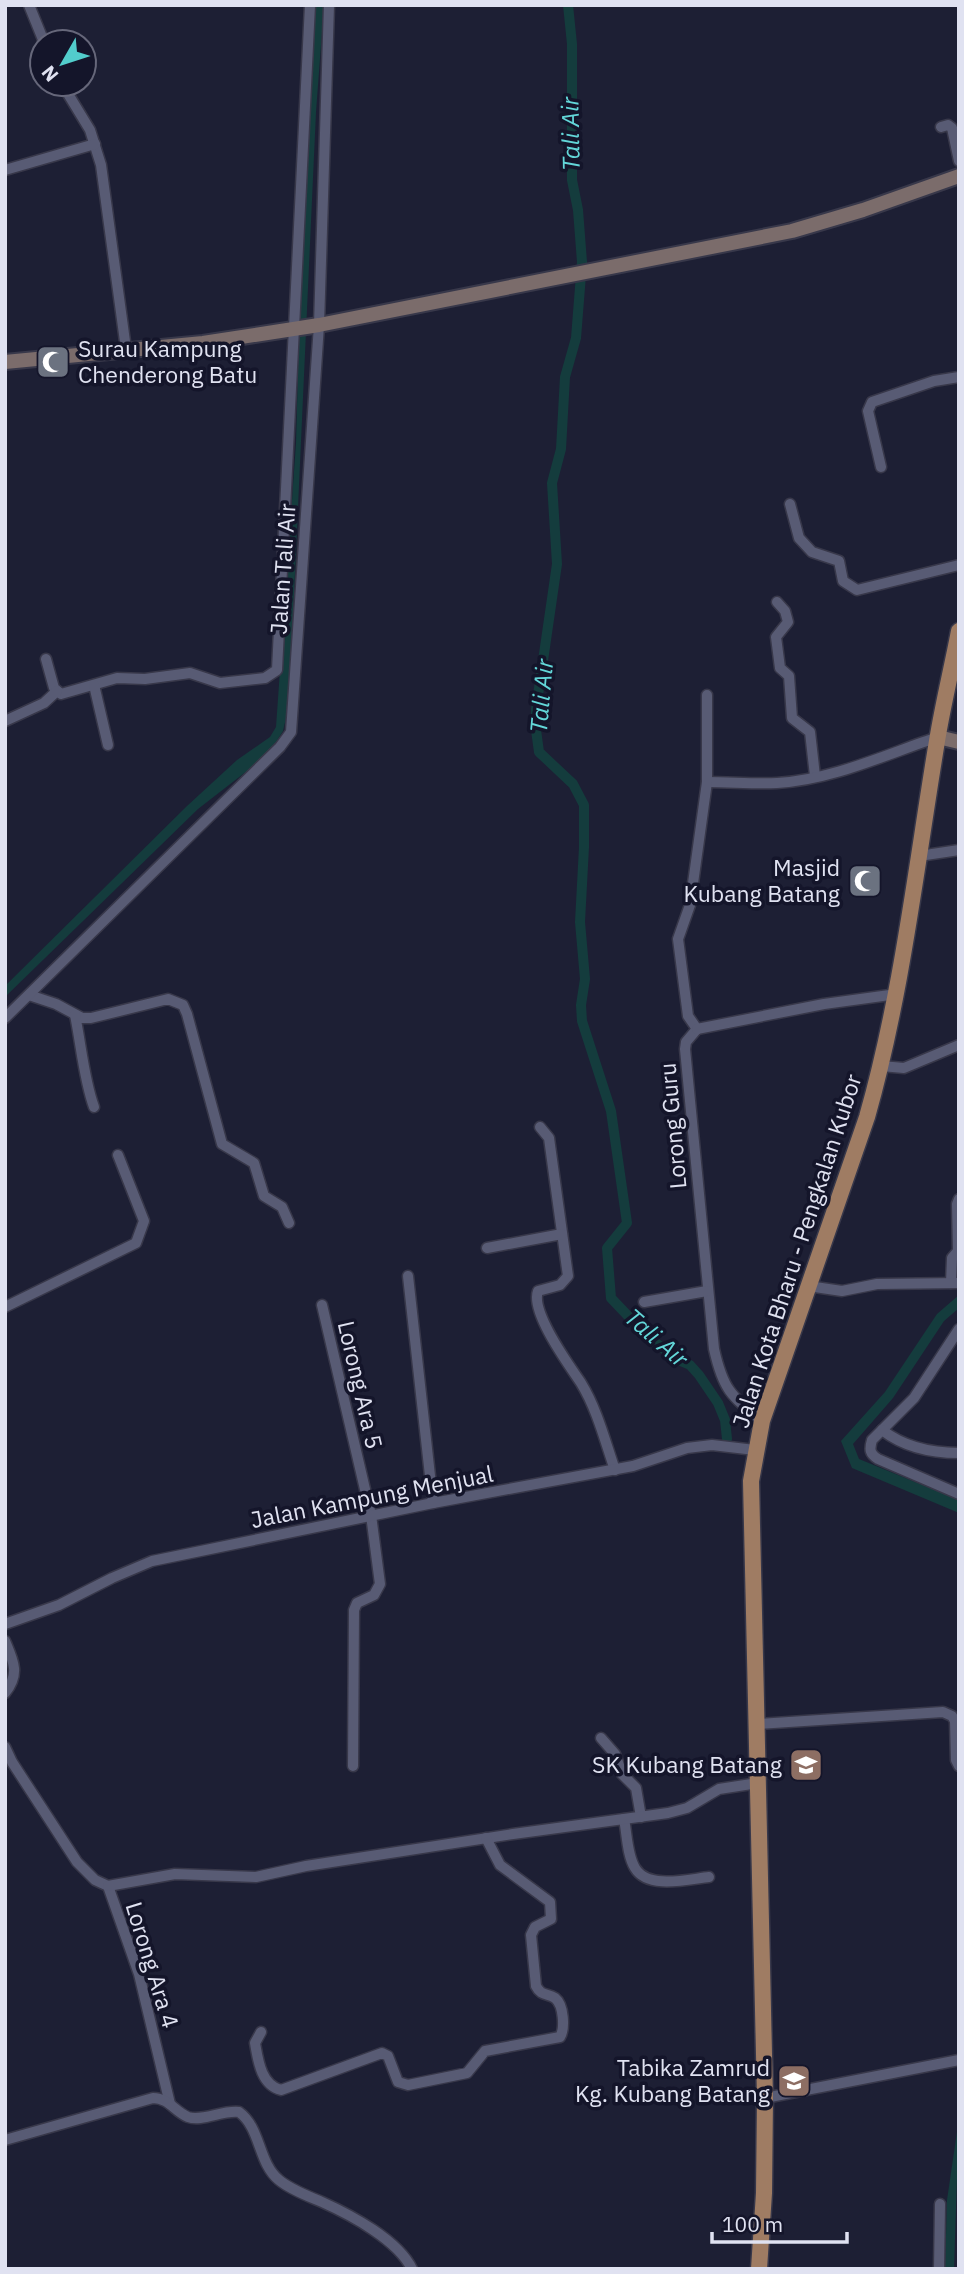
<svg xmlns="http://www.w3.org/2000/svg" width="964" height="2274" viewBox="0 0 964 2274" font-family="'IBM Plex Sans',sans-serif">
  <style>
    .water { fill: #143c3d }
    .lines { fill: none; stroke-linecap: round; stroke-linejoin: round }
    .canal { stroke: #143c3d; stroke-width: 10 }
    .street-casing { stroke: #38384a; stroke-width: 13 }
    .secondary-casing { stroke: #38384a; stroke-width: 18 }
    .primary-casing { stroke: #38384a; stroke-width: 19 }
    .street { stroke: #585b74; stroke-width: 10 }
    .secondary { stroke: #7b6c6b; stroke-width: 14 }
    .primary { stroke: #9f7c63; stroke-width: 16 }
    .labels { text-anchor: middle; stroke-width: 7; stroke-linejoin: round; paint-order: stroke }
    .poi-label { font-size: 23px; fill: #e0e2f1; stroke: #14152a; text-anchor: end }
    .street-label { font-size: 23px; fill: #e0e2f1; stroke: #14152a }
    .water-label { font-size: 24px; font-style: italic; fill: #63d7d9; stroke: #14152a }
  </style>
  <rect width="100%" height="100%" fill="#1d1f34"/>
  <g class="water">
    <polygon points="315,5 324,5 316,112 290,683 286,718 283,731 276,742 256,764 198,809 5,997 5,986 187,806 237,760 270,737 276,727 296,443 300,299"/>
    <polygon points="959,1295 959,1308 944,1321 893,1398 853,1444 859,1459 959,1500 959,1513 852,1468 841,1441 885,1392 937,1314"/>
    <polygon points="959,2118 954,2269 945,2269 947,2200"/>
  </g>
  <g class="lines">
    <polyline class="canal" points="568,5 572,44 572,180 578,210 582,262 576,338 565,377 561,449 552,483 557,564 536,709 536,730 539,752 573,784 584,805 584,847 580,922 585,979 581,1005 582,1021 611,1111 627,1223 607,1248 611,1298 648,1337 678,1360 690,1365 699,1375 718,1403 725,1420 727,1439"/>
    <defs>
      <g id="street">
        <polyline points="29,5 44,42"/>
        <polyline points="62,84 90,130 101,165 126,349"/>
        <polyline points="941,127 948,125 952,128 959,161"/>
        <polyline points="5,170 95,144"/>
        <polyline points="881,467 868,411 872,402 934,381 959,377"/>
        <polyline points="790,504 799,538 812,552 839,561 843,581 857,590 959,565"/>
        <polyline points="777,602 785,611 788,622 776,637 780,668 789,676 792,718 810,732 815,776"/>
        <polyline points="46,659 54,688 61,694 117,678 145,679 190,673 220,683 265,678 277,670 310,5"/>
        <polyline points="94,685 108,745"/>
        <polyline points="5,721 44,703 57,691"/>
        <path d="M 707,782 C 731,782 754,784 777,783 C 832,780 887,754 938,737"/>
        <polyline points="919,856 959,850"/>
        <polyline points="29,995 56,1004 82,1018 91,1018 168,999 183,1005 187,1014 222,1144 254,1163 264,1196 282,1207 289,1223"/>
        <path d="M 75,1015 C 81,1044 84,1080 94,1107"/>
        <polyline points="5,1018 280,747 291,732 319,325 329,5"/>
        <path d="M 697,1029 L 686,1042 L 685,1049 L 714,1349 C 723,1389 730,1395 762,1421"/>
        <polyline points="697,1029 688,1016 678,939 690,905 707,782 707,695"/>
        <polyline points="697,1029 824,1004 897,994"/>
        <polyline points="881,1066 904,1068 959,1045"/>
        <path d="M 540,1127 L 549,1138 L 568,1276 L 560,1285 L 538,1291 C 530,1312 569,1365 581,1383 C 597,1409 605,1441 615,1470"/>
        <polyline points="487,1248 562,1234"/>
        <polyline points="408,1276 433,1503"/>
        <polyline points="951,1283 952,1258 958,1251 957,1204 959,1199"/>
        <polyline points="808,1286 842,1291 877,1284 959,1283"/>
        <polyline points="644,1302 707,1291"/>
        <polyline points="322,1305 371,1515 380,1584 374,1595 357,1603 354,1610 353,1766"/>
        <polyline points="5,1307 136,1243 144,1221 118,1155"/>
        <path d="M 959,1329 L 914,1398 L 872,1440 C 869,1450 870,1454 878,1459 L 959,1494"/>
        <path d="M 882,1430 C 904,1447 931,1453 959,1453"/>
        <polyline points="5,1624 59,1605 112,1578 152,1561 433,1503 633,1466 687,1448 712,1445 755,1450"/>
        <path d="M 5,1641 C 14,1662 20,1674 5,1693"/>
        <polyline points="757,1724 943,1712 952,1716 955,1721 956,1760 959,1766"/>
        <polyline points="601,1738 615,1754 622,1774 636,1788 641,1817"/>
        <polyline points="5,1747 12,1762 77,1862 95,1880 108,1886 139,1974 170,2104"/>
        <path d="M 624,1819 C 627,1834 627,1855 635,1868 C 648,1890 689,1879 709,1877"/>
        <polyline points="108,1886 175,1874 256,1877 306,1866 513,1834 668,1813 687,1808 719,1789 758,1783"/>
        <path d="M 261,2032 L 255,2043 C 258,2060 261,2085 281,2090 L 382,2053 L 388,2056 L 398,2082 L 408,2085 L 467,2073 L 485,2051 L 560,2037 C 565,2029 564,2005 555,1998 C 547,1993 541,1996 536,1986 L 531,1935 L 535,1927 L 551,1919 L 550,1902 L 500,1865 L 486,1838"/>
        <polyline points="765,2098 959,2060"/>
        <path d="M 5,2140 L 153,2098 C 169,2098 175,2112 188,2117 C 202,2122 222,2110 239,2112 C 261,2128 258,2163 279,2180 C 291,2190 308,2196 322,2202 C 351,2215 398,2240 412,2269"/>
        <polyline points="939,2269 940,2204"/>
      </g>
      <g id="secondary">
        <polyline points="5,362 203,343 319,325 792,231 863,210 959,176"/>
        <polyline points="938,737 959,742"/>
      </g>
      <path id="primary" d="M 759,2269 L 764,2193 L 765,2098 L 751,1481 L 762,1421 L 867,1117 C 902,994 916,867 937,741 C 943,704 952,668 959,631"/>
    </defs>
    <use href="#street" class="street-casing"/>
    <use href="#secondary" class="secondary-casing"/>
    <use href="#primary" class="primary-casing"/>
    <use href="#street" class="street"/>
    <use href="#secondary" class="secondary"/>
    <use href="#primary" class="primary"/>
  </g>
  <defs>
    <symbol id="mosque-square" viewBox="-11 -11 22 22"><rect x="-9" y="-9" width="18" height="18" rx="4" fill="#6b7280" stroke="#14152a"/><path d="M3.5-4.9A6 6 0 1 0 3.5 4.9A5 5 0 1 1 3.5-4.9Z" fill="#fff"/></symbol>
    <symbol id="school-square" viewBox="-11 -11 22 22"><rect x="-9" y="-9" width="18" height="18" rx="4" fill="#8d6e63" stroke="#14152a"/><path d="M0-5L7-2L0 1L-7-2ZM-4 1L0 2.5L4 1V4Q0 6-4 4Z" fill="#fff"/></symbol>
  </defs>
  <g fill-rule="evenodd">
    <use href="#mosque-square" x="34" y="343" width="38" height="38"/>
    <use href="#mosque-square" x="846" y="862" width="38" height="38"/>
    <use href="#school-square" x="787" y="1746" width="38" height="38"/>
    <use href="#school-square" x="775" y="2062" width="38" height="38"/>
  </g>
  <g class="labels">
    <g class="poi-label">
      <text x="78" y="357" text-anchor="start">Surau Kampung<tspan x="78" dy="26">Chenderong Batu</tspan></text>
      <text x="840" y="876">Masjid<tspan x="840" dy="26">Kubang Batang</tspan></text>
      <text x="782" y="1773">SK Kubang Batang</text>
      <text x="770" y="2076">Tabika Zamrud<tspan x="770" dy="26">Kg. Kubang Batang</tspan></text>
    </g>
    <g class="street-label">
      <text transform="translate(283 569) rotate(-86)" y="8">Jalan Tali Air</text>
      <text transform="translate(673 1126) rotate(-95)" y="8">Lorong Guru</text>
      <text transform="translate(797 1251) rotate(-72)" y="8">Jalan Kota Bharu - Pengkalan Kubor</text>
      <text transform="translate(360 1385) rotate(77)" y="8">Lorong Ara 5</text>
      <text transform="translate(372 1497) rotate(-11)" y="8">Jalan Kampung Menjual</text>
      <text transform="translate(152 1965) rotate(73)" y="8">Lorong Ara 4</text>
    </g>
    <g class="water-label">
      <text transform="translate(571 134) rotate(-91)" y="8">Tali Air</text>
      <text transform="translate(542 696) rotate(-85)" y="8">Tali Air</text>
      <text transform="translate(656 1338) rotate(41)" y="8">Tali Air</text>
    </g>
  </g>
  <rect width="964" height="2274" fill="none" stroke="#e0e2f1" stroke-width="14"/>
  <g transform="translate(63 63) rotate(231)"><circle r="33" fill="#14152a" stroke="#66677a" stroke-width="2"/>
  <path d="M0-5L12 26L0 18L-12 26Z" fill="#52cdcc"/>
  <text y="-10" font-size="19" font-weight="bold" text-anchor="middle" fill="#e0e2f1">N</text>
  </g>
  <path d="M712 2232v10h135v-10" fill="none" stroke="#e0e2f1" stroke-width="3.5"/>
  <text x="722" y="2232" font-size="21" fill="#e0e2f1" stroke="#14152a" stroke-width="5" paint-order="stroke">100 m</text>
</svg>
